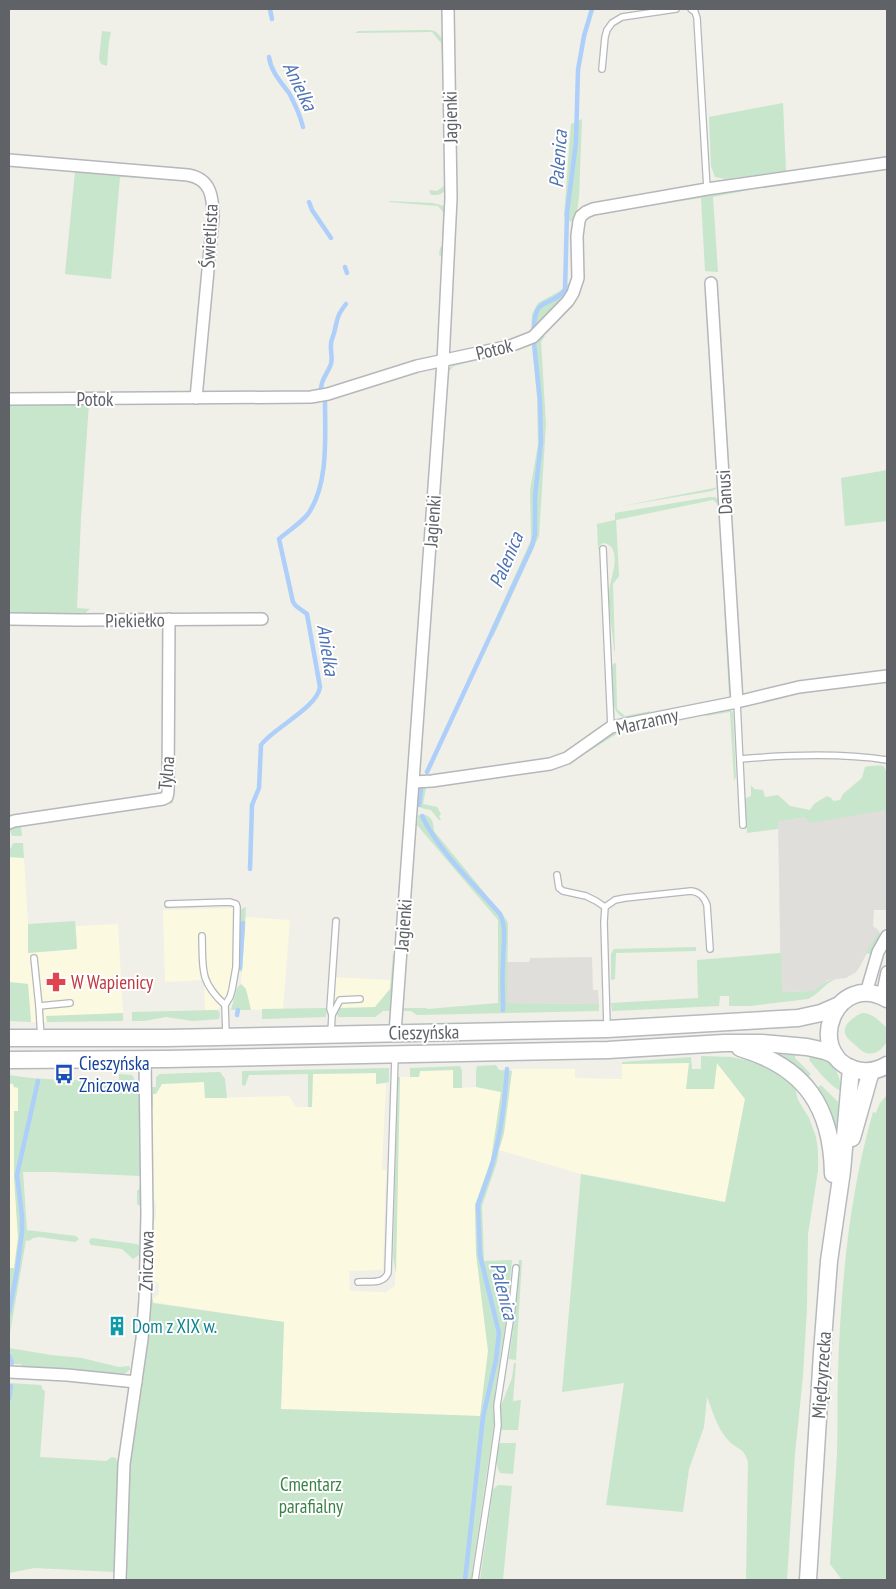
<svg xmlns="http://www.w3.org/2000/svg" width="896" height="1589" viewBox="0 0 896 1589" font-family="'PT Sans Narrow',sans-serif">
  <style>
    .commercial { fill: #fcf9e1 }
    .industrial { fill: #dfdeda }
    .green { fill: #c7e6cb }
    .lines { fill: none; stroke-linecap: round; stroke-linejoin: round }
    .stream { stroke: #aecffa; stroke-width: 4.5 }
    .service-casing { stroke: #b5b7bb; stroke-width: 8 }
    .minor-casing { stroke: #b5b7bb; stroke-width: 14 }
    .secondary-casing { stroke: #b6b9be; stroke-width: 19 }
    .service { stroke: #fff; stroke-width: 5.5 }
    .minor { stroke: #fff; stroke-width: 11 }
    .secondary { stroke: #fff; stroke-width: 16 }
    .labels { text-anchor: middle; stroke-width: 4; stroke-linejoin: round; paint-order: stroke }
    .street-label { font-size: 19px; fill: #5f6267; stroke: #fff }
    .health-label { font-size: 19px; fill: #be3a42; stroke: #fff; text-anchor: start }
    .transit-label { font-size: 19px; fill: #164399; stroke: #fff; text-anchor: start }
    .culture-label { font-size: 19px; fill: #0d838f; stroke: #fff; text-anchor: start }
    .park-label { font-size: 19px; fill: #3b8247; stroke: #fff }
    .water-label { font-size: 20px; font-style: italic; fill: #4e73b4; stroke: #fff }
  </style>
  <rect width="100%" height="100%" fill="#f0efe8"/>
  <g class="commercial">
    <polygon points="9,857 24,858 28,924 28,953 77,949 76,926 118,924 123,1013 46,1017 47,1022 31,1022 28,984 9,982"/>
    <polygon points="233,908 235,936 233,967 229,991 218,1010 205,1010 204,980 165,982 163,910"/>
    <polygon points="246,917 290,920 283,1009 239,1010"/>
    <polygon points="335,977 391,980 390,989 375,1008 333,1008"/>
    <polygon points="716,1062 745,1099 725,1203 624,1181 581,1174 499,1150 504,1133 512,1069 575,1069 575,1078 622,1079 622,1064 689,1063 686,1089 713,1089"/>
    <polygon points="453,1070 453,1088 476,1087 501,1092 491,1160 475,1205 476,1253 488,1351 480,1416 281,1409 284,1322 152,1302 153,1299 159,1294 159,1284 152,1279 152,1222 156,1218 156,1204 152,1196 153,1094 156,1094 162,1084 204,1082 205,1098 289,1096 296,1107 312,1107 312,1074 376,1073 376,1084 386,1084 382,1170 386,1170 383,1270 349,1271 350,1291 386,1292 395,1286 400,1077 419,1077 419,1071"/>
    <polygon points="9,1082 15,1082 20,1090 15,1181 18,1238 14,1268 9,1268"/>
  </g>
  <g class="industrial">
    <polygon points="885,809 885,812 887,812 887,910 874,910 873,926 879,931 859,968 856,972 846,978 828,980 818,987 816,991 781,992 778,822 805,817"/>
    <polygon points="592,957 593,990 598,990 599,1004 507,1003 507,962 529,962 530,958"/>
  </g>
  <g class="green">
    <path d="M 428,30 C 436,30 439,34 443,40 L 445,98 L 444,102 L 441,43 L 432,32 L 355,33 L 358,31 Z"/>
    <polygon points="102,31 111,32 109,41 107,66 101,64 99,58"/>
    <polygon points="783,103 786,171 726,179 715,177 711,166 709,117"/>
    <polygon points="582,119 579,197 577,211 571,222 564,216 571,124"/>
    <path d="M 444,122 L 446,188 C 443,195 438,195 431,195 L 429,190 L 437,191 L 444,186 Z"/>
    <polygon points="76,171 149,176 156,179 120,177 111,279 65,274 75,172"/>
    <polygon points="785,183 713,197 718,272 705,271 701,198 595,214 624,207"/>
    <polygon points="389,201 433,203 444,206 445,210 443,275 442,275 442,257 439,255 440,248 442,246 443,212 438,206 389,202"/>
    <path d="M 571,281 C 565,302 545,317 531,333 L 532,314 L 538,303 L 560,291 Z"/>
    <polygon points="539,336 545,336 541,342 546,424 539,536 493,637 490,631 531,540 530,490 538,445 537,397 532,345 518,350 454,366 449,371 444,424 443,422 448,369 453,365 500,352"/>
    <polygon points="724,383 731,496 732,510 735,515 729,513 722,387"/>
    <polygon points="89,403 81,518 77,608 90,609 83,615 9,615 9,404 77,405"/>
    <polygon points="887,470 887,521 845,526 841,478"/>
    <polygon points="719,487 712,491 622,506"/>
    <path d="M 710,497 L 715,497 L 720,501 L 721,528 L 720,528 L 719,505 L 713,500 L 616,520 L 619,576 L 613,584 L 615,651 L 614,651 C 613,631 608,612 609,592 C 610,579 617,566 614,553 C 613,547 609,544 604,543 L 600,545 L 598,550 L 597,524 L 615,520 L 615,513 Z"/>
    <polygon points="724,602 727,605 731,692 729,696"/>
    <path d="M 616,663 L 617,709 L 625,716 L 651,711 L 650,713 L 625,718 C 609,715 609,676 613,664 Z"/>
    <polygon points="728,709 732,711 733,714 736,777 734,781 730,712 706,716 706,712"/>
    <polygon points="669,719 670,723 618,733 580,757 580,755 612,731"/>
    <path d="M 870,766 C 873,766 880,765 883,766 C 890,770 887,804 887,812 L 885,812 L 885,810 L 810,823 L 805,817 L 778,822 L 778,829 L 747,833 L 744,799 L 751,796 L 751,785 L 754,789 L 763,790 L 765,797 L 778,795 L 790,806 L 810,810 L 814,804 L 827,796 L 831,798 L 834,801 L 840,800 L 843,794 L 862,778 L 865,767 Z"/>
    <polygon points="498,777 500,778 426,788 423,804 437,807 441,814 439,816 441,820 439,820 431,810 421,808 420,806 423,789 425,786"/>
    <polygon points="173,801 173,803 21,826 22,836 12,836 9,828 15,825 137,808"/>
    <path d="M 423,814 C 433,817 433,822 434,831 L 506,919 L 508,923 L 507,1003 L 599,1004 L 599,1001 L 599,1011 L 417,1015 L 411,1011 L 403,1011 L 403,1008 L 427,1008 L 427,1009 L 498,1003 L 498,920 L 417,825 L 418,818 L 417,816 Z"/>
    <polygon points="13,843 23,843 24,858 9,857 9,848 11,848"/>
    <polygon points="246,907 242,972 238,969 241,909"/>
    <polygon points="75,921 77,949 28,953 28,924"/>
    <polygon points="879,931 881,937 873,955 866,953"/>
    <polygon points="696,947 696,951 616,953 615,979 611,980 611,954 614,949"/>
    <path d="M 781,953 L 782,992 L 815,991 C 819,984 828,980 836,979 C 825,983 819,994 808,999 L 750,1006 L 729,1006 L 729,996 L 720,996 L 719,1006 L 612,1011 L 611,1003 L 698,998 L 697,960 Z"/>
    <polygon points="393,954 394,955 391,1011 383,1011 375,1017 338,1017 337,1014 339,1008 375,1007 390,989"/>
    <polygon points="9,982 28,984 31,1022 9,1021"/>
    <polygon points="241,984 246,989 251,1010 231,1010 237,988"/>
    <polygon points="327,1008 326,1017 262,1019 262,1009"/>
    <polygon points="218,1010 220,1014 219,1019 193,1021 166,1017 144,1021 132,1021 132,1012"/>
    <polygon points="123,1013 123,1021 47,1022 46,1016"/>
    <path d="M 862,1013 C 873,1013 879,1021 887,1028 L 887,1041 C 883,1049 874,1057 864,1052 C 861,1051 858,1047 855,1045 C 852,1042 846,1038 845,1033 C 843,1024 855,1016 862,1013 Z"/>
    <polygon points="778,1054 795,1055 795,1058 811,1074 807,1077"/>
    <path d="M 701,1056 L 731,1057 L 751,1061 L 766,1067 L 787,1081 L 795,1088 L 798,1100 L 809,1118 L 816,1137 L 818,1151 L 818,1171 L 808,1234 L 807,1307 L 803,1376 L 795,1454 L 787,1580 L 746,1580 L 748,1462 C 744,1447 737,1450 728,1440 C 717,1428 713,1412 707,1397 L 704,1427 L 689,1469 L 683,1512 L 606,1505 L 624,1383 L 562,1392 L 581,1174 L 725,1202 L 745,1099 L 717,1063 L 714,1089 L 686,1089 L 689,1063 L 622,1064 L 622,1062 L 691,1057 L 692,1069 L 701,1069 Z"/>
    <path d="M 810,1057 C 832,1058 839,1070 842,1091 C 831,1088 817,1069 809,1060 Z"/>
    <polygon points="496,1065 499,1070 512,1071 504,1133 499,1150 497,1162 482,1206 484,1261 512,1260 507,1313 495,1393 494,1424 471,1580 123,1580 124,1561 127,1558 128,1549 125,1547 129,1466 135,1423 137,1423 138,1418 150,1302 153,1299 153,1303 284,1322 281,1409 480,1416 488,1351 476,1253 475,1205 491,1160 501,1092 476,1087 476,1071 477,1066"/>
    <polygon points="460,1066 462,1070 462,1088 453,1088 453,1070 420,1071 419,1077 410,1077 410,1068"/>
    <polygon points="389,1068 389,1082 376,1084 376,1073 313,1074 312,1107 308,1107 308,1074 249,1075 245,1086 242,1085 242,1071"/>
    <polygon points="220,1072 225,1079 227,1098 205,1098 204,1082 162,1084 156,1094 153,1094 153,1107 150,1107 151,1087 156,1087 156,1077 160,1074"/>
    <path d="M 119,1074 L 132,1075 L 134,1078 L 135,1087 L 141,1088 L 142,1215 L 140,1218 L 140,1206 L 137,1204 L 137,1191 L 139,1189 L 141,1176 L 53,1172 L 23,1172 L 27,1230 L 76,1236 L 79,1239 L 75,1242 L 39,1237 L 33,1238 L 29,1241 L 26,1240 L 9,1339 L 9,1268 L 14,1268 L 18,1238 L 14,1178 L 14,1111 L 18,1111 L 18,1088 L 14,1087 L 13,1084 L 9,1084 L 9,1075 C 45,1081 82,1080 119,1080 Z"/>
    <polygon points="398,1077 400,1077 396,1273 393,1257"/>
    <polygon points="821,1085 838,1102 838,1106 840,1106 838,1136 836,1135 816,1089"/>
    <path d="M 887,1095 L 887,1580 L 842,1580 L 830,1564 C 832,1527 835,1491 837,1454 C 838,1426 837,1399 838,1371 C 841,1285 849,1195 873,1112 L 876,1113 L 880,1103 Z"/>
    <polygon points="92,1238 136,1244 139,1245 139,1255 133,1259 122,1249 91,1245 89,1242 90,1239"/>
    <polygon points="519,1260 522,1260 516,1360 509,1359 515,1314"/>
    <polygon points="9,1348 51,1355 82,1358 119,1367 129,1366 130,1369 126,1373 122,1374 22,1367 21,1364 14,1364"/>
    <polygon points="514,1363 516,1363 513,1401 521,1400 518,1430 501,1430 501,1406 512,1378"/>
    <path d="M 9,1383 L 41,1385 L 43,1390 L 45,1391 L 40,1457 L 106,1461 L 112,1457 L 116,1458 C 119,1464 115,1469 120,1475 L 115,1572 L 34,1568 L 9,1573 Z"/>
    <path d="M 500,1443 L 516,1443 L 513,1474 L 500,1473 C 495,1465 495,1451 500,1443 Z"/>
    <polygon points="498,1485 512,1486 503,1580 480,1580 493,1489"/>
  </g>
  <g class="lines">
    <g class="stream">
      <polyline points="270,9 272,19"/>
      <path d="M 269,57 C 271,72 281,82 289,93 C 295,104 300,115 303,127"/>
      <polyline points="309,202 312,210 331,238"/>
      <polyline points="345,267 347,273"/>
      <path d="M 534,327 C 535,295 551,308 565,290 L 567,213 L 576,142 L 578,70 L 584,36 L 592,9"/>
      <path d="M 321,389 C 321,379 328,373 331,364 C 333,357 330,351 331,344 C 331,340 333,337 334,333 C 338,318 336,317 346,304"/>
      <polyline points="427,772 532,546 535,534 535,496 541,442 540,401 534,343"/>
      <polyline points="419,805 421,789"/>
      <path d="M 422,816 C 440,853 473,883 500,914 C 507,928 503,946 503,962 C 502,978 503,994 503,1010"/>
      <path d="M 250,869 L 252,805 L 259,788 L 261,745 C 273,728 317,708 320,687 L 307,614 L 296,606 L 293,602 L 279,539 C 288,531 301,523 308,514 C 329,484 325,436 325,401"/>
      <polyline points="240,968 243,923"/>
      <polyline points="237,1015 238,1010"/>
      <polyline points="9,1313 17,1270 22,1232 22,1216 17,1175 38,1081"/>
      <polyline points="9,1355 12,1363"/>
      <polyline points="9,1399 11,1386"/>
      <path d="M 465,1580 L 483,1417 L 496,1360 L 499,1333 L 480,1255 L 478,1205 C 483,1189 490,1174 494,1157 C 502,1128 505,1099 507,1069"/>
    </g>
    <defs>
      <g id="service">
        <polyline points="691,9 695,12 697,18 707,189"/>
        <polyline points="602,69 605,37 607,30 612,23 622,17 676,9"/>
        <polyline points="603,549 611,727"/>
        <polyline points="737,702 743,825"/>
        <path d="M 740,759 C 786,755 842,753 887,760"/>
        <polyline points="557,875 559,888 563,891 586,896 596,901 605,907"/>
        <polyline points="168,904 230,902 236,904 237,907 236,967 232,990 230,997 225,1005 226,1035"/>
        <path d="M 202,936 C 203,969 199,981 225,1005"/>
        <polyline points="34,958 39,1006"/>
        <polyline points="332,1015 340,1000 360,999"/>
        <path d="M 607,1026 L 604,922 L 605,907 L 615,900 L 625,898 L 691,891 C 700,892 704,897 707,905 L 710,949"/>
        <polyline points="331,1033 332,1015 330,1009 336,921"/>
        <polyline points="41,1038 39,1006 70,1003"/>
        <path d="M 358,1282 C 369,1281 383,1285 388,1273 L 395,1057"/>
        <polyline points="475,1580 490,1482 498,1425 497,1406 512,1308 516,1268"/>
      </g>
      <g id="minor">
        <path d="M 9,160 L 188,175 C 211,179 213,197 213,217 L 196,398"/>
        <polyline points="711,283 737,702"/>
        <polyline points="9,399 311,397 328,394 417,366 510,346 533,337 568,301 573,293 578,278 577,236 579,221 581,216 586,212 593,209 707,189 887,163"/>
        <polyline points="9,619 78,620 262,619"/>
        <polyline points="414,782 432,781 550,764 567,758 611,727 737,702 799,687 887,676"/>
        <polyline points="9,823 14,821 163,799 167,797 168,792 169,619"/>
        <polyline points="866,993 878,952 887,936"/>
        <polyline points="882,996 887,972"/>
        <polyline points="395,1033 443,362 451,198 448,9"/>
        <polyline points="9,1372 67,1375 136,1382"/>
        <polyline points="120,1580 124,1464 142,1339 145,1300 147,1214 145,1060"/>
      </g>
      <g id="secondary">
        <path d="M 887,999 C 835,970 805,1052 853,1069 C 865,1073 877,1071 887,1065"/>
        <polyline points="9,1038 166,1038 607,1029 798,1018 821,1013 837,1006"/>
        <path d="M 740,1048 C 805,1067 832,1107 833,1174"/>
        <polyline points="9,1060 167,1059 608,1050 724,1043 762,1043 807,1047 825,1051 835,1055"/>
        <polyline points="852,1138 871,1071"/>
        <polyline points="808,1580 822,1353 829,1261 842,1171 851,1068"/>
      </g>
    </defs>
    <use href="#service" class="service-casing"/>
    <use href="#minor" class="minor-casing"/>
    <use href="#secondary" class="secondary-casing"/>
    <use href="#service" class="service"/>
    <use href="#minor" class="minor"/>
    <use href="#secondary" class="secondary"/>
  </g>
  <defs>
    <symbol id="pharmacy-bare" viewBox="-9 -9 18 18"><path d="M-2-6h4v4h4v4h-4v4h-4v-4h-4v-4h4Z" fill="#e0444e" stroke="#fff" stroke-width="2.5" paint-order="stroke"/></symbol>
    <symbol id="bus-bare" viewBox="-9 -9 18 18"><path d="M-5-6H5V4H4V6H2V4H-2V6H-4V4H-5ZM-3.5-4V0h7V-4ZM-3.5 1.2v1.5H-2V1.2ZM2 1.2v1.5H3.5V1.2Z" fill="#1a4fb4" stroke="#fff" stroke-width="2.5" paint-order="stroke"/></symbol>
    <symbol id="building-bare" viewBox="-9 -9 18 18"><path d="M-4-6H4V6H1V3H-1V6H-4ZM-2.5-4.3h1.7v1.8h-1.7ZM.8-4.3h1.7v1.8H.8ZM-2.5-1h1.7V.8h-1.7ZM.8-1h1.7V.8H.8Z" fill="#0f9aa8" stroke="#fff" stroke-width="2.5" paint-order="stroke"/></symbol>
  </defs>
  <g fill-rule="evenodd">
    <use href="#pharmacy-bare" x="42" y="968" width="28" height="28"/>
    <use href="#bus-bare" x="50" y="1060" width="28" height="28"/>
    <use href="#building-bare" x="103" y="1312" width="28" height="28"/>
  </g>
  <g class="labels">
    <g class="street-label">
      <text transform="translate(450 117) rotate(-91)" y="7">Jagienki</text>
      <text transform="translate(209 236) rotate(-87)" y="7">Świetlista</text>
      <text transform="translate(494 349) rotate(-14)" y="7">Potok</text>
      <text x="95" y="406">Potok</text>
      <text transform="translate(724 492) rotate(-93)" y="7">Danusi</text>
      <text transform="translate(432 521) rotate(-86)" y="7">Jagienki</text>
      <text transform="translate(135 620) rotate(-1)" y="7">Piekiełko</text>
      <text transform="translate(647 721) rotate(-13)" y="7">Marzanny</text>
      <text transform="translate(166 773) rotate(-85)" y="7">Tylna</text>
      <text transform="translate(403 925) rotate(-86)" y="7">Jagienki</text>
      <text transform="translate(424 1032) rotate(-1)" y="7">Cieszyńska</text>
      <text transform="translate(146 1261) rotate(-89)" y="7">Zniczowa</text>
      <text transform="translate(821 1375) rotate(-86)" y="7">Międzyrzecka</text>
    </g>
    <g class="health-label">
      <text x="71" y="989">W Wapienicy</text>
    </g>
    <g class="transit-label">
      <text x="79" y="1070">Cieszyńska<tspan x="79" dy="22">Zniczowa</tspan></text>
    </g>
    <g class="culture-label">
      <text x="132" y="1333">Dom z XIX w.</text>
    </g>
    <g class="park-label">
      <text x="311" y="1491">Cmentarz<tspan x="311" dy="22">parafialny</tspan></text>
    </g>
    <g class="water-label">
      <text transform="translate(300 86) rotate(64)" y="7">Anielka</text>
      <text transform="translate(558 159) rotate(-86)" y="7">Palenica</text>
      <text transform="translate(506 560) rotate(-67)" y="7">Palenica</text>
      <text transform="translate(328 650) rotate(81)" y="7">Anielka</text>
      <text transform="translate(504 1291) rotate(76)" y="7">Palenica</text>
    </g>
  </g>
  <rect width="896" height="1589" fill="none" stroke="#5f6267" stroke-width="20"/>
</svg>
